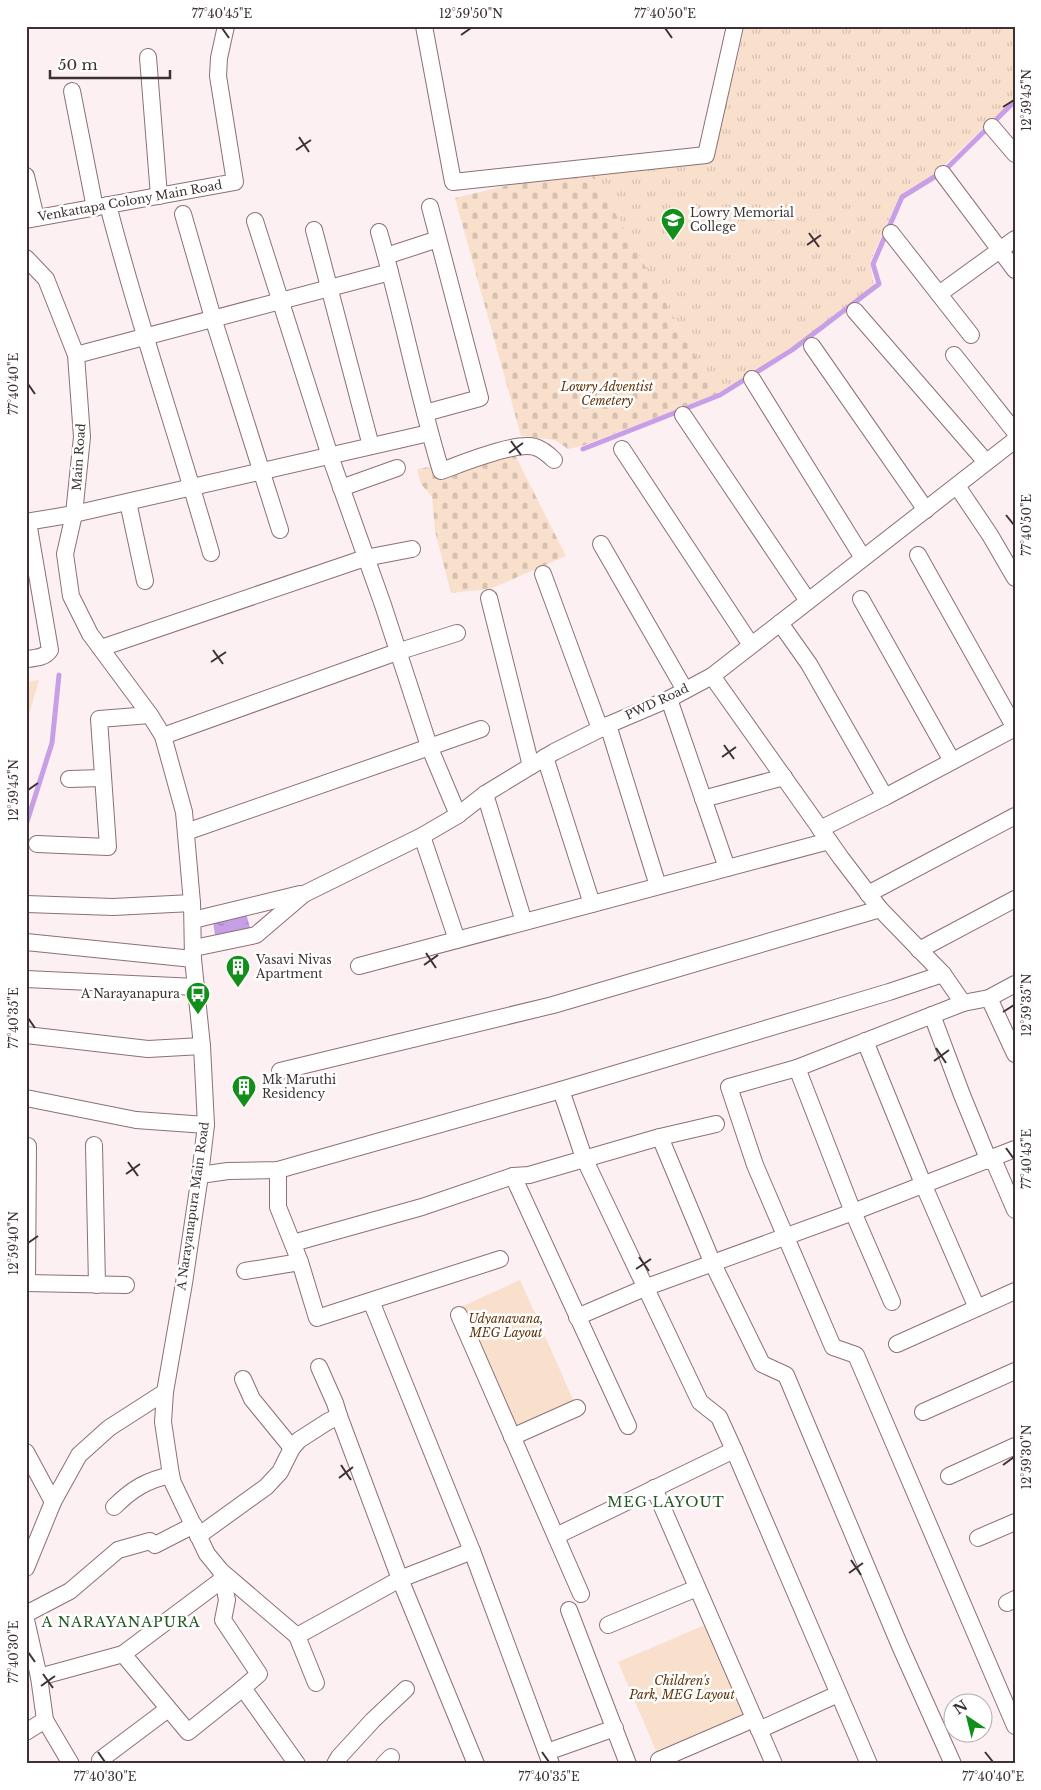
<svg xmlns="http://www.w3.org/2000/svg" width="1041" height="1790" viewBox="0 0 1041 1790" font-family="'Libre Baskerville',serif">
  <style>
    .grass { fill: url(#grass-tufts) }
    .cemetery { fill: url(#cemetery-stones) }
    .green { fill: #f9e0cc }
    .water { fill: url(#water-ripples) }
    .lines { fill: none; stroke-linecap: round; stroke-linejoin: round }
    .stream { stroke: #c69fe6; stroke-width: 5 }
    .minor-casing { stroke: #8c7076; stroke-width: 18 }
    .minor { stroke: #fff; stroke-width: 16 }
    .ticks { fill: none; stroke: #3d3133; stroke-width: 2 }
    .labels { text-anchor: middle; stroke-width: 5; stroke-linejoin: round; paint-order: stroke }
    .street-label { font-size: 12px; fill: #3d3133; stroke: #fff }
    .poi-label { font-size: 12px; fill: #3d3133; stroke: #fff; text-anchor: start }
    .park-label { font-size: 12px; font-style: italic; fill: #5e3306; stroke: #fff }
    .neighbourhood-label { font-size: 14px; letter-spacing: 1px; fill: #255924; stroke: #fff }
    .neatline { fill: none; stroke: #3d3133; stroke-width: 2 }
    .ticks-label { font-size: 12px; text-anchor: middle; fill: #3d3133 }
  </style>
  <defs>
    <pattern id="grass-tufts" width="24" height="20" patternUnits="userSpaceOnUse" patternTransform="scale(1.25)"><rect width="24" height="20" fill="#f9e0cc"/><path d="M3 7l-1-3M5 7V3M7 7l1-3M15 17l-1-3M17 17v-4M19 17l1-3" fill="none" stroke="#d6c1b0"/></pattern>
    <pattern id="cemetery-stones" width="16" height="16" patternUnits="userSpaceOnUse" patternTransform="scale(1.25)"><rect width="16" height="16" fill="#f9e0cc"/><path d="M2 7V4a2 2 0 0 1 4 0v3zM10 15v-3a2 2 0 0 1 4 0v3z" fill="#d6c1b0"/></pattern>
    <pattern id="water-ripples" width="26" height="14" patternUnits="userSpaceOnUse" patternTransform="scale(1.25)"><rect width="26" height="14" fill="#c69fe6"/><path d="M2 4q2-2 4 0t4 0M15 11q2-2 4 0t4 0" fill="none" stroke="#a282bb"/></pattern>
  </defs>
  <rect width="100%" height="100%" fill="#fdf0f2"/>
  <polygon class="grass" points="745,26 1015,26 1015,98 934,175 900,195 870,262 874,286 790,349 717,394 591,170 712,161"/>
  <g class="cemetery">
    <polygon points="591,170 717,394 582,446 568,449 555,440 521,436 455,198 505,186"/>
    <polygon points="515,455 566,556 490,589 451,593 435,531 432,497 421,484 417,469 435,466 442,477"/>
  </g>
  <g class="green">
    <polygon points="39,680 26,725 26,682"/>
    <polygon points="520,1280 575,1404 518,1430 463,1306"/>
    <polygon points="707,1624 745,1715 657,1753 618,1662"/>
  </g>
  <polygon class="water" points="245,910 251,931 215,935 213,921"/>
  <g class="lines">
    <g class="stream">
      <polyline points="583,449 720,395 792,350 879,284 873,264 902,197 944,171 1015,101"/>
      <polyline points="26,825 52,743 59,675"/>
    </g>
    <defs>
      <g id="minor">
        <polyline points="424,26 453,182 706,155 735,26"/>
        <polyline points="148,57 159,196"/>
        <polyline points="72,91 95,208"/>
        <polyline points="992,127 1015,154"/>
        <polyline points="943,174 1015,270"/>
        <polyline points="26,176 36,218"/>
        <path d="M 108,205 C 138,322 178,437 211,553"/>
        <polyline points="183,214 213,318 280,530"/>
        <polyline points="26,220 235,182 218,76 219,58 226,26"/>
        <polyline points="255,221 330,456 383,605 429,746 458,815"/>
        <polyline points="314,230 371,446"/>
        <path d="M 379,232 C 402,311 417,392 441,471 C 461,464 516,441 535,447 C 542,449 549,455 554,460"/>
        <polyline points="891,233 971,335"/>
        <polyline points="386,256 438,239"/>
        <polyline points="26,258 46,279 76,355 82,437 74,514 65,554 71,596 90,634 150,715 163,736 184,812 192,903 193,959 202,1046 206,1125 200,1175 184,1283 165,1392 109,1428 79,1455 53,1502 26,1568"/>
        <polyline points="939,294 1015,239"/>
        <polyline points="855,311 986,462"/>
        <polyline points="812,346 926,510"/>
        <polyline points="76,355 390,272"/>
        <polyline points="954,355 1015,432"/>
        <polyline points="752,379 863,558"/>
        <polyline points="425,413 480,398 430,207"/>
        <polyline points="683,415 808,601"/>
        <polyline points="622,449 751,645"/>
        <polyline points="957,486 990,535 1015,578"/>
        <polyline points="341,488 397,468"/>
        <polyline points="128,502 145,581"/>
        <polyline points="26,522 74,514 429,433"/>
        <polyline points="601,544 685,690"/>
        <polyline points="543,574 600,729"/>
        <polyline points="489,598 531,766"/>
        <polyline points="861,599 952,761"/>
        <polyline points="780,623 809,664 885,797"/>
        <polyline points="101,648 365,558 412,549"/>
        <path d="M 26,659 C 35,658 45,658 50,650 L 28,522"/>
        <polyline points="712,676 1015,440"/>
        <polyline points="669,699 727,868"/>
        <polyline points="608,725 658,886"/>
        <polyline points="163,736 397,652 457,633"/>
        <polyline points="545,757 592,904"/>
        <polyline points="69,779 103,778"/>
        <polyline points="485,794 524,922"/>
        <polyline points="703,799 784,777"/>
        <polyline points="820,829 885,797 1015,728 918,555"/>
        <polyline points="186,832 481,729"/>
        <polyline points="422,836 457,940"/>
        <polyline points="37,844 108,847 99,719 150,715"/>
        <polyline points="868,894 1015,816"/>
        <polyline points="26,904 113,907 192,903"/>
        <polyline points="193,920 300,894"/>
        <polyline points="26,942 193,959"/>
        <polyline points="194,948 256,935 304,894 422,836 458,815 485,794 554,752 608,725 669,699 712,676 841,858 880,909 943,974 963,1003 989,998 1015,984"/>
        <polyline points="919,950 1015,899"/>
        <polyline points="359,966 829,841"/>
        <polyline points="26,979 196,987"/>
        <polyline points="989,998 1015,1054"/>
        <polyline points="963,1003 797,1068 729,1087 755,1165 833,1347 856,1355 1015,1726"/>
        <polyline points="932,1015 962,1095 989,1161"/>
        <polyline points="26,1035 148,1049 202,1046"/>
        <polyline points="865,1041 924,1186 977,1308"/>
        <polyline points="797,1068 853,1212 892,1302"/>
        <polyline points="280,1071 553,1005 880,909"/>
        <polyline points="561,1090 584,1158 700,1402 719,1417 734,1450 869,1764"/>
        <polyline points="26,1098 136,1120 206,1125"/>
        <polyline points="660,1137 713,1264 762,1364 786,1375 900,1646 953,1764"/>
        <polyline points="94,1145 97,1285"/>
        <polyline points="993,1159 1015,1210"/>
        <polyline points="278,1170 278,1207 300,1262 317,1318 500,1259"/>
        <polyline points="200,1175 228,1171 278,1170 561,1090 889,992 943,974"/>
        <polyline points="513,1176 628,1426"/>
        <polyline points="293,1243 422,1207 513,1176 529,1175 660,1137 716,1124"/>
        <polyline points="245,1271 300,1262"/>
        <polyline points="26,1283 126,1285"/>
        <polyline points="27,1283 28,1146"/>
        <polyline points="371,1301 472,1551 551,1764"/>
        <polyline points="459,1315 581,1594"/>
        <polyline points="577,1317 647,1287 853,1212 1015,1149"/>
        <polyline points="897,1344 1015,1291"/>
        <polyline points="319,1367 335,1403 339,1416"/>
        <polyline points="243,1379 252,1399 292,1448"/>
        <polyline points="165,1392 163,1422 171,1475 173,1483 207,1554 221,1571 297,1636 400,1579 472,1551"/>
        <polyline points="923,1412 1015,1371"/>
        <polyline points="512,1437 577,1408"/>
        <polyline points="26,1452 53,1502"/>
        <polyline points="949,1476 1015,1446"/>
        <polyline points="654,1488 774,1764"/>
        <path d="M 114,1507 C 132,1489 147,1480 171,1475"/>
        <polyline points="198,1536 266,1487 280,1472 292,1448 299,1440 327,1422 339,1416 400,1579 476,1764"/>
        <polyline points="556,1536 734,1450"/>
        <polyline points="978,1538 1015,1522"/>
        <polyline points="221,1571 227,1600 223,1620 259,1674 243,1688"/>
        <polyline points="223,1579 123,1654 188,1732 243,1688 297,1764"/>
        <polyline points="1007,1603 1015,1599"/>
        <polyline points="569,1610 628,1764"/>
        <polyline points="26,1614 70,1591 118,1550 150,1541 155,1545 194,1525"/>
        <polyline points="26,1620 39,1677 45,1720 71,1764"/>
        <polyline points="608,1625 697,1588"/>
        <polyline points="297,1636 316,1683"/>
        <polyline points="39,1677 123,1654"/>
        <polyline points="759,1730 838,1694"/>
        <polyline points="26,1732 45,1720"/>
        <polyline points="547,1752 615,1728"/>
        <polyline points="659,1760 754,1719"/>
        <polyline points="100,1764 102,1762 100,1760 168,1709"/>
        <polyline points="335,1764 339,1757 373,1720 406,1689"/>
        <polyline points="384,1764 391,1757"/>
      </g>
    </defs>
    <use href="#minor" class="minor-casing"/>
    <use href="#minor" class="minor"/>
  </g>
  <path class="ticks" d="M 222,28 L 229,38M 665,28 L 672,38M 461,35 L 471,28M 1003,107 L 1014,100M 299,137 L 309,152M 296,150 L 311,140M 809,233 L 819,247M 807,245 L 821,235M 28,384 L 35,394M 511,441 L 521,455M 509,453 L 523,443M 1006,515 L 1014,525M 213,650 L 223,664M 211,662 L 226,652M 724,745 L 734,759M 722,757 L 736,747M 28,790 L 38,783M 426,953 L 436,968M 424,965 L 438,955M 1003,1012 L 1014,1005M 28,1018 L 35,1028M 936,1048 L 946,1063M 934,1061 L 949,1050M 1006,1148 L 1014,1159M 128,1162 L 138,1176M 126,1174 L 140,1164M 28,1243 L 38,1236M 639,1257 L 649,1271M 636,1269 L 651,1259M 341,1465 L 351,1480M 1003,1465 L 1014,1457M 339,1478 L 353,1467M 851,1560 L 861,1575M 849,1573 L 863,1563M 28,1652 L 35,1662M 43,1674 L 53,1688M 41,1686 L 55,1676M 98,1752 L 105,1762M 542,1752 L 549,1762M 985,1752 L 993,1762"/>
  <defs>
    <symbol id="university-pin" viewBox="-11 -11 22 30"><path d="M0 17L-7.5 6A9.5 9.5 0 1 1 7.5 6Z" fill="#128e1a" stroke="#fff"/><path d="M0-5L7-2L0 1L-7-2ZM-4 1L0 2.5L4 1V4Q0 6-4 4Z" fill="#fff"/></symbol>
    <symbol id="building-pin" viewBox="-11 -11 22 30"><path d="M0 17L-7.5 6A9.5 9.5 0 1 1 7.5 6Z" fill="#128e1a" stroke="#fff"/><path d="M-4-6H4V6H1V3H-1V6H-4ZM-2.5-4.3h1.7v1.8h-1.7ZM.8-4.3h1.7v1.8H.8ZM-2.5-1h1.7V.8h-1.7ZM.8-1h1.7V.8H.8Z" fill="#fff"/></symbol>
    <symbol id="bus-pin" viewBox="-11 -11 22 30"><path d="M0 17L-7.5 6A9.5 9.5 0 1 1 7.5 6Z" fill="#128e1a" stroke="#fff"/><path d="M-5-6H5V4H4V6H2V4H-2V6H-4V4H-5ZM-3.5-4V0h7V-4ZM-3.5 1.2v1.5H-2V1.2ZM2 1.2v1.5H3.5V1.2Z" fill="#fff"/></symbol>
  </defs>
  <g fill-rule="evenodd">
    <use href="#university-pin" x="659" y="206" width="28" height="38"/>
    <use href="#building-pin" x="224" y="953" width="28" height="38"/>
    <use href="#bus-pin" x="184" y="980" width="28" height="38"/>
    <use href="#building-pin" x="230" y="1073" width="28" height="38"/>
  </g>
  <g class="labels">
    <g class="street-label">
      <text transform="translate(130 201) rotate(-10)" y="4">Venkattapa Colony Main Road</text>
      <text transform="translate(79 457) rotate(-86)" y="4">Main Road</text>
      <text transform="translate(657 702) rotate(-25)" y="4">PWD Road</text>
      <text transform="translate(193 1206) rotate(-82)" y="4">A Narayanapura Main Road</text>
    </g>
    <g class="poi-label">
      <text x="690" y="217">Lowry Memorial<tspan x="690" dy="14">College</tspan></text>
      <text x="256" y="964">Vasavi Nivas<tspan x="256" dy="14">Apartment</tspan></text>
      <text x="180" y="998" text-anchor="end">A Narayanapura</text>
      <text x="262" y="1084">Mk Maruthi<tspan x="262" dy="14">Residency</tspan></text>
    </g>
    <g class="park-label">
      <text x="607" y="391">Lowry Adventist<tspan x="607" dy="14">Cemetery</tspan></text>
      <text x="506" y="1323">Udyanavana,<tspan x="506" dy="14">MEG Layout</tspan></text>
      <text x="682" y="1685">Children's<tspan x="682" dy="14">Park, MEG Layout</tspan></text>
    </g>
    <g class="neighbourhood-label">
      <text x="666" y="1507">MEG LAYOUT</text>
      <text x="121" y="1627">A NARAYANAPURA</text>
    </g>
  </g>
  <rect width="1041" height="1790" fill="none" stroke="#ffffff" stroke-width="55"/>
  <g transform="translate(968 1718) rotate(325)"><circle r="24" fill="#ffffff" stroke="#b1adad"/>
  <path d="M0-4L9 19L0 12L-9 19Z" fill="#128e1a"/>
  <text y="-8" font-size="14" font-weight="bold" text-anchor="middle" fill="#3d3133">N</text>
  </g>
  <path d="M50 70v8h120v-8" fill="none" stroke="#3d3133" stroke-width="2.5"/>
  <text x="58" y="70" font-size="15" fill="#3d3133" stroke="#ffffff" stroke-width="4" paint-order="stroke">50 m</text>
  <rect x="28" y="28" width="986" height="1734" class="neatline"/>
  <g class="ticks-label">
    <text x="222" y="18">77°40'45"E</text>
    <text x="471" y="18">12°59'50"N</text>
    <text x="665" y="18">77°40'50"E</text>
    <text transform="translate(1027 100) rotate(-90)" y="4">12°59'45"N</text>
    <text transform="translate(14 384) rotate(-90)" y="4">77°40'40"E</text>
    <text transform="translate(1027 525) rotate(-90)" y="4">77°40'50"E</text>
    <text transform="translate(14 790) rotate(-90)" y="4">12°59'45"N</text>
    <text transform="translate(1027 1005) rotate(-90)" y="4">12°59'35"N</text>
    <text transform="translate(14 1018) rotate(-90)" y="4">77°40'35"E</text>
    <text transform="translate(1027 1159) rotate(-90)" y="4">77°40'45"E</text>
    <text transform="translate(14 1243) rotate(-90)" y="4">12°59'40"N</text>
    <text transform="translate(1027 1457) rotate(-90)" y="4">12°59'30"N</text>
    <text transform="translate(14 1652) rotate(-90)" y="4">77°40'30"E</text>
    <text x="105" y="1781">77°40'30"E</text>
    <text x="549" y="1781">77°40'35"E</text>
    <text x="993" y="1781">77°40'40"E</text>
  </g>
</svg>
